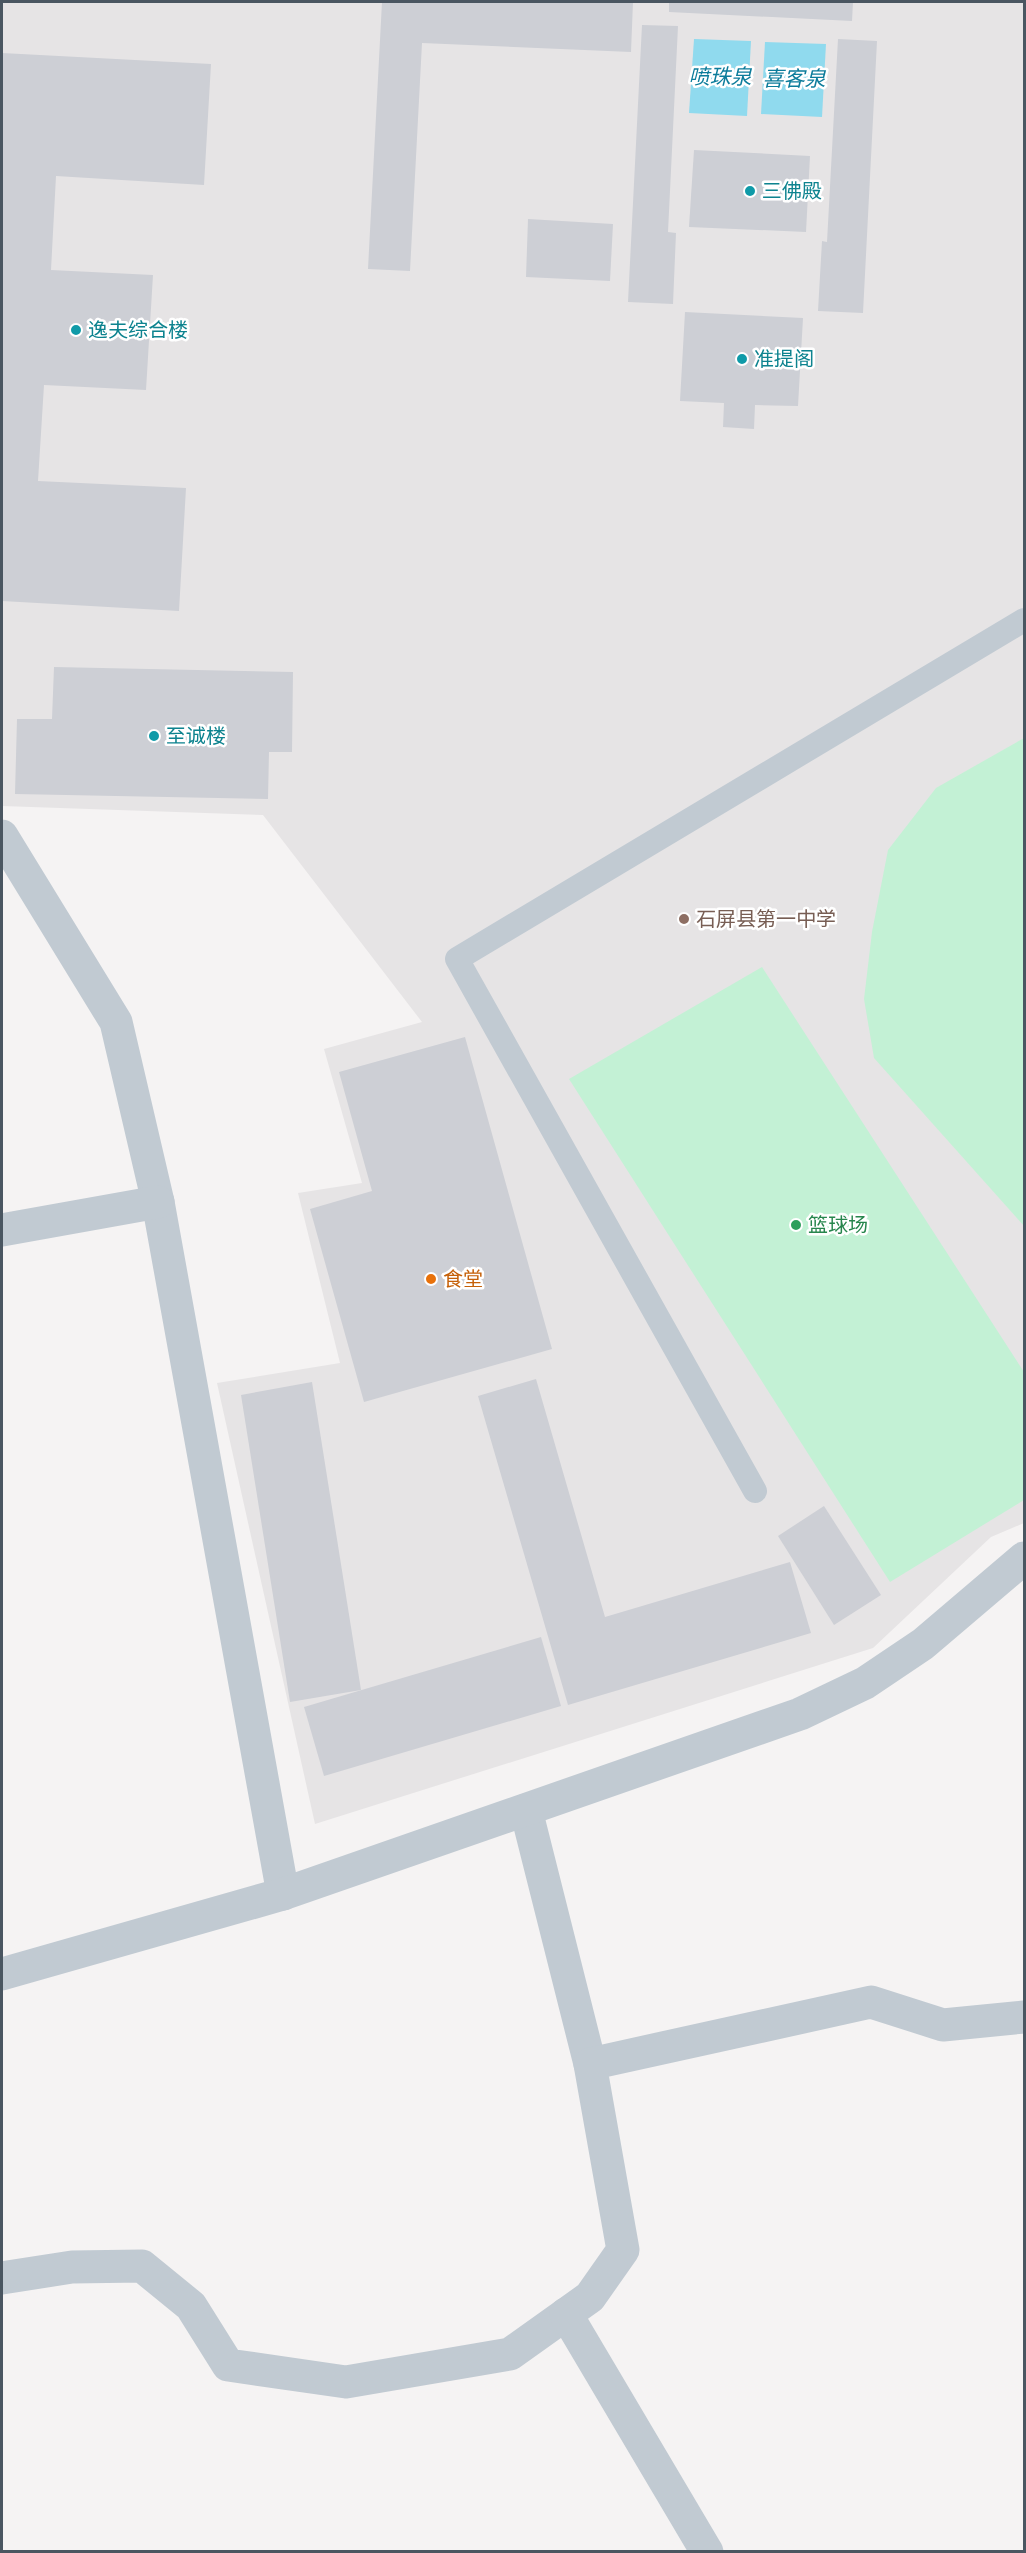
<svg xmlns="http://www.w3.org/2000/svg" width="1026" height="2553" viewBox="0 0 1026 2553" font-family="Arial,'Noto Sans SC',sans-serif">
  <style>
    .education { fill: #e6e4e5 }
    .green { fill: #c3f1d5 }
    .water { fill: #90daee }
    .building { fill: #cdcfd5 }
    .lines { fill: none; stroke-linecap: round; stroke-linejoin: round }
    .service { stroke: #c1cad2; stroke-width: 24 }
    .minor { stroke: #c1cad2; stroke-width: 33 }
    .culture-dot { fill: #0f9aa8; stroke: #fff; stroke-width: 2 }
    .education-dot { fill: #8d6e63; stroke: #fff; stroke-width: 2 }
    .leisure-dot { fill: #2e9e5b; stroke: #fff; stroke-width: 2 }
    .food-dot { fill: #e8710a; stroke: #fff; stroke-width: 2 }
    .labels { text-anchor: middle; stroke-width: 5; stroke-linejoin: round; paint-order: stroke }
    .culture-label { font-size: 20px; fill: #0d838f; stroke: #fff; text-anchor: start }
    .education-label { font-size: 20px; fill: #785e54; stroke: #fff; text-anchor: start }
    .leisure-label { font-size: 20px; fill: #27864d; stroke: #fff; text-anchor: start }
    .food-label { font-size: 20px; fill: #c56008; stroke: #fff; text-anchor: start }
    .water-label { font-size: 21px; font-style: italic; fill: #0c7c9b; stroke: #fff }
  </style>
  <rect width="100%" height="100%" fill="#f5f3f3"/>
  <polygon class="education" points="2,2 1024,2 1024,1523 991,1537 873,1648 315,1824 217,1383 340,1363 298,1193 362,1183 324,1049 422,1022 263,815 2,806"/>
  <g class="green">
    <polygon points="1024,738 1024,1226 874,1058 864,999 872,932 888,850 936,788"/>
    <polygon points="762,967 1024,1372 1024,1500 890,1582 569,1079"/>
  </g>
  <g class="water">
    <polygon points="694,39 751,41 747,116 689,113"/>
    <polygon points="765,42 826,44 822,117 761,114"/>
  </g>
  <g class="building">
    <polygon points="382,2 633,2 631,52 422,43 410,271 368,269"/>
    <polygon points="669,2 853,2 852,21 669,12"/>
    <polygon points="642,25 678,26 668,232 676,233 673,304 628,302"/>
    <polygon points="838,39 877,41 863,313 818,311 822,241 827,242"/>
    <polygon points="2,53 211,64 204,185 56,176 51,270 153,275 146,390 44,385 38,481 186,488 179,611 2,601"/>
    <polygon points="694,150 810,156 806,232 689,227"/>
    <polygon points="528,219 613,224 610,281 526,277"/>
    <polygon points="685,312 803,318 798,406 755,405 754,429 723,427 724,403 680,401"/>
    <polygon points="54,667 293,672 292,752 269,752 268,799 15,794 17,719 52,719"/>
    <polygon points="465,1037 552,1349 364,1402 310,1209 372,1191 339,1072"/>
    <polygon points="536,1379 605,1617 790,1562 811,1633 568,1705 478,1396"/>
    <polygon points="312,1382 361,1690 290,1702 241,1395"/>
    <polygon points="824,1506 881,1595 834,1625 778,1536"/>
    <polygon points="541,1637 561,1706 324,1776 304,1707"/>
  </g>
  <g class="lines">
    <polyline class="service" points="755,1491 457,959 1024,620"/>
    <g class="minor">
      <polyline points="2,836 116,1022 158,1202 283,1894"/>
      <polyline points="2,1230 158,1202"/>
      <polyline points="526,1810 590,2064"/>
      <polyline points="2,1974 283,1894 800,1714 865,1683 923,1644 1024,1558"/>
      <polyline points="2,2278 72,2267 142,2266 191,2306 228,2365 346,2382 510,2354 590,2297 623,2250 590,2064 871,2002 943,2025 1024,2017"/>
      <polyline points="566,2314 707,2552"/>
    </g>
  </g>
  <g class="culture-dot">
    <circle cx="750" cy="191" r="6"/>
    <circle cx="76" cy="330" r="6"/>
    <circle cx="742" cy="359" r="6"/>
    <circle cx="154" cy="736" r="6"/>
  </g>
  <circle class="education-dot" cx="684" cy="919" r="6"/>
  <circle class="leisure-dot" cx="796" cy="1225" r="6"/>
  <circle class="food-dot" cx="431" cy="1279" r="6"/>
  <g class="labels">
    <g class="culture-label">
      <text x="762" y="198">三佛殿</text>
      <text x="88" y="337">逸夫综合楼</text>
      <text x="754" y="366">准提阁</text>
      <text x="166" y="743">至诚楼</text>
    </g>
    <g class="education-label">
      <text x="696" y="926">石屏县第一中学</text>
    </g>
    <g class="leisure-label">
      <text x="808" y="1232">篮球场</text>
    </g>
    <g class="food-label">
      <text x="443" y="1286">食堂</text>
    </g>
    <g class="water-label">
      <text x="720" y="84">喷珠泉</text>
      <text x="794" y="86">喜客泉</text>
    </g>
  </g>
  <rect width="1026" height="2553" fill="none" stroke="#4a5661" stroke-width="6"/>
</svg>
